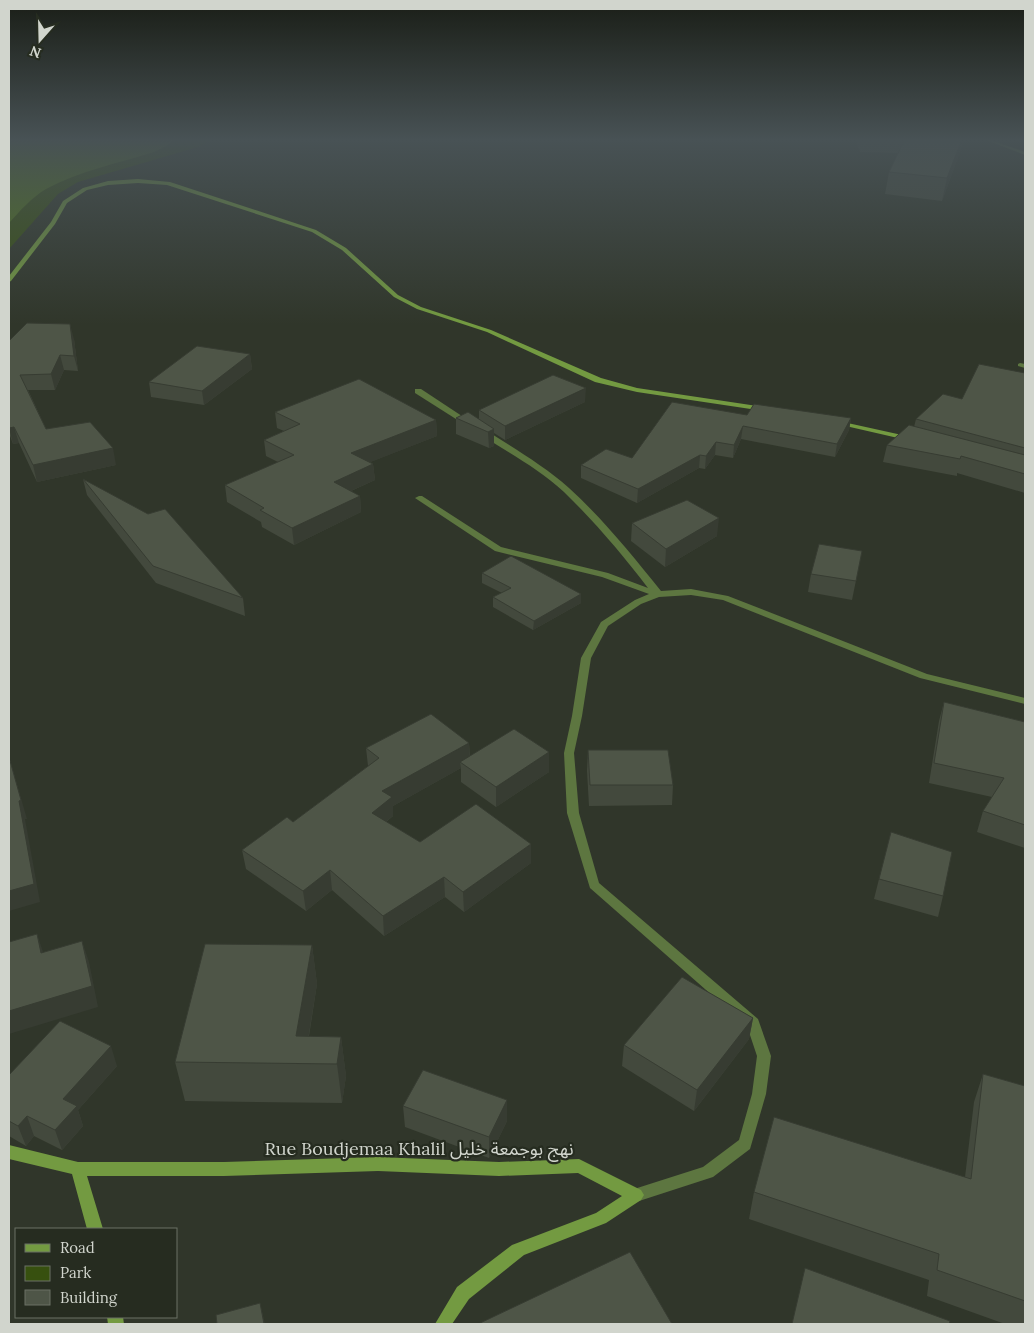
<svg xmlns="http://www.w3.org/2000/svg" width="1034" height="1333" viewBox="0 0 1034 1333" font-family="Lora,'Noto Sans Arabic',serif">
  <style>
    .green { fill: #37500f }
    .forest { fill: #517618 }
    .lines { fill: none; stroke-linecap: round; stroke-linejoin: round }
    .street { fill: #5d7640; fill-rule: evenodd }
    .secondary { fill: #739a41; fill-rule: evenodd }
    .wall { fill: #43493d }
    .shaded-wall { fill: #373c32 }
    .building { fill: #4e5547; stroke: #373c32 }
    .labels { text-anchor: middle; stroke-width: 4.5; stroke-linejoin: round; paint-order: stroke }
    .near-street-label { font-size: 18px; fill: #d1d5cd; stroke: #262c20 }
  </style>
  <rect width="100%" height="100%" fill="#30362a"/>
  <polygon class="green" points="9,139 213,139 198,147 78,182 58,194 9,249"/>
  <path class="forest" d="M 9,139 L 176,139 L 166,146 L 154,152 C 119,163 79,171 46,189 C 31,198 20,211 9,223 Z"/>
  <g class="lines">
    <g class="street">
      <polygon points="983,139 988,139 1025,152 1025,155"/>
      <polygon points="1020,363 1025,364 1025,368 1018,366 1018,364"/>
      <polygon points="415,389 421,389 474,424 473,426 467,426 415,393"/>
      <path d="M 481,431 L 487,431 C 515,449 544,466 569,488 C 603,519 632,555 661,591 L 691,589 L 728,596 L 927,674 L 1025,698 L 1025,704 L 920,678 L 723,600 L 691,595 L 659,597 L 641,604 L 608,626 L 591,658 L 582,716 L 574,753 L 579,813 L 599,883 L 758,1019 L 771,1056 L 766,1094 L 750,1149 L 713,1177 L 636,1202 L 631,1200 L 628,1195 L 631,1190 L 703,1167 L 739,1140 L 752,1094 L 757,1056 L 747,1026 L 590,888 L 567,813 L 564,753 L 572,716 L 581,658 L 601,622 L 635,600 L 649,594 L 602,577 L 495,551 L 415,498 L 419,496 L 422,496 L 501,547 L 608,573 L 648,588 C 622,554 594,521 564,492 C 539,469 509,453 481,435 Z"/>
    </g>
    <g class="secondary">
      <polygon points="138,179 170,182 316,230 346,248 398,295 421,307 491,330 601,378 637,388 764,407 768,409 764,411 637,392 595,382 487,332 417,309 394,297 342,250 312,232 167,185 138,183 108,185 87,190 67,203 55,224 11,281 9,282 9,276 51,222 63,201 83,188 108,181"/>
      <polygon points="834,420 911,437 915,439 911,441 837,424 834,424"/>
      <polygon points="9,1145 78,1162 224,1162 378,1157 499,1162 579,1159 641,1190 644,1195 641,1200 606,1223 524,1255 469,1299 452,1324 435,1324 457,1287 512,1245 596,1213 622,1196 578,1173 499,1176 378,1171 224,1176 87,1176 103,1229 87,1229 72,1174 9,1159"/>
      <polygon points="107,1317 123,1317 124,1324 108,1324"/>
    </g>
  </g>
  <g class="wall">
    <polygon points="855,139 964,139 961,149 942,201 885,194 889,172 898,153 860,152"/>
    <polygon points="74,339 78,371 64,370 55,390 28,390 46,429 116,465 37,482 19,443 13,444 9,433 9,341"/>
    <polygon points="250,354 252,369 204,405 151,397 149,382"/>
    <polygon points="1025,373 1025,493 957,473 957,476 883,462 887,445 914,427 916,419"/>
    <polygon points="585,402 505,440 494,433 494,446 489,448 456,434 456,418 479,420 479,410"/>
    <polygon points="275,412 436,420 437,436 370,462 373,464 375,480 351,491 360,496 361,512 294,545 262,527 261,522 227,502 225,485 278,462 266,456 264,440 284,431 277,428"/>
    <polygon points="747,415 851,418 849,430 835,457 741,439 733,458 715,455 705,469 699,468 637,503 581,478 581,465 632,458"/>
    <polygon points="83,479 243,598 245,616 156,583 87,495"/>
    <polygon points="632,523 717,536 665,567 631,541"/>
    <polygon points="862,551 852,600 808,592 811,574"/>
    <polygon points="482,573 581,594 581,603 533,630 493,607 493,597 502,593 482,583"/>
    <polygon points="944,702 1025,722 1025,848 977,832 983,811 992,797 929,783 939,721"/>
    <polygon points="469,743 470,756 549,752 549,772 496,807 461,782 461,768 393,806 393,816 386,822 420,842 531,844 531,863 464,912 445,897 384,936 332,890 306,911 246,869 242,850 293,822 368,766 366,748"/>
    <polygon points="588,750 673,785 672,805 589,806 587,771"/>
    <polygon points="879,879 943,896 938,917 874,899"/>
    <polygon points="312,945 317,984 309,1036 341,1037 346,1076 342,1103 185,1101 175,1062"/>
    <polygon points="753,1018 749,1039 694,1111 622,1066 624,1045"/>
    <polygon points="117,1066 78,1110 83,1126 62,1150 34,1136 26,1146 9,1136 9,1075"/>
    <polygon points="983,1074 1025,1086 1025,1324 1005,1324 927,1296 929,1280 749,1219 754,1192 965,1177 974,1102"/>
    <polygon points="403,1106 507,1121 489,1158 405,1127"/>
  </g>
  <g class="shaded-wall">
    <polygon points="962,139 963,139 961,149 942,201 947,178"/>
    <polygon points="70,324 74,339 78,371 74,356"/>
    <polygon points="250,354 252,369 204,405 202,391"/>
    <polygon points="60,355 64,370 55,390 51,374"/>
    <polygon points="586,388 585,402 505,440 505,426"/>
    <polygon points="851,418 849,430 835,457 837,444"/>
    <polygon points="436,420 437,436 353,469 351,453"/>
    <polygon points="743,426 741,439 733,458 734,445"/>
    <polygon points="14,427 19,443 13,444 9,428"/>
    <polygon points="494,429 494,446 489,448 488,432"/>
    <polygon points="716,442 715,455 705,469 706,456"/>
    <polygon points="113,448 116,465 37,482 33,465"/>
    <polygon points="700,455 699,468 637,503 638,489"/>
    <polygon points="373,464 375,480 335,498 334,482"/>
    <polygon points="360,496 361,512 294,545 292,528"/>
    <polygon points="719,518 717,536 665,567 666,549"/>
    <polygon points="581,594 581,603 533,630 534,621"/>
    <polygon points="469,743 470,762 460,762 461,768 393,806 393,816 373,832 372,813 382,791"/>
    <polygon points="549,752 549,772 496,807 496,787"/>
    <polygon points="9,757 27,819 25,819 40,902 9,911"/>
    <polygon points="531,844 531,863 464,912 463,892"/>
    <polygon points="330,870 332,890 306,911 303,891"/>
    <polygon points="444,877 445,897 384,936 383,916"/>
    <polygon points="37,934 44,955 41,953"/>
    <polygon points="82,941 89,962 98,1007 9,1034 9,1011"/>
    <polygon points="312,945 317,984 304,1064 296,1036"/>
    <polygon points="753,1018 749,1039 694,1111 697,1090"/>
    <polygon points="341,1037 346,1076 342,1103 337,1064"/>
    <polygon points="111,1046 117,1066 78,1110 83,1126 62,1150 55,1130 63,1099"/>
    <polygon points="507,1100 507,1121 489,1158 489,1137"/>
    <polygon points="27,1116 34,1136 26,1146 18,1126"/>
    <polygon points="260,1303 265,1324 264,1324"/>
  </g>
  <g class="building">
    <polygon points="905,139 962,139 947,178 889,172"/>
    <polygon points="27,323 70,324 74,356 60,355 51,374 20,375 46,429 90,422 113,448 33,465 14,427 9,428 9,341"/>
    <polygon points="197,346 250,354 202,391 149,382"/>
    <polygon points="979,364 1025,373 1025,448 916,419 943,394 962,399"/>
    <polygon points="553,375 586,388 505,426 479,410"/>
    <polygon points="359,379 436,420 351,453 373,464 334,482 360,496 292,528 260,510 264,508 225,485 294,455 264,440 300,424 275,412"/>
    <polygon points="672,402 747,415 754,404 851,418 837,444 743,426 734,445 716,442 706,456 700,455 638,489 581,465 606,449 632,458"/>
    <polygon points="468,412 494,429 488,432 456,418"/>
    <polygon points="909,425 1025,455 1025,474 961,456 960,459 887,445"/>
    <polygon points="83,479 148,514 165,509 243,598 153,566"/>
    <polygon points="687,500 719,518 666,549 632,523"/>
    <polygon points="819,544 862,551 856,581 811,574"/>
    <polygon points="511,556 581,594 534,621 493,597 511,588 482,573"/>
    <polygon points="944,702 1025,722 1025,825 983,811 1004,778 934,763"/>
    <polygon points="431,714 469,743 382,791 392,797 372,813 420,842 476,804 531,844 463,892 444,877 383,916 330,870 303,891 242,850 287,817 293,822 379,758 366,748"/>
    <polygon points="514,729 549,752 496,787 460,762"/>
    <polygon points="588,750 668,750 673,785 590,785"/>
    <polygon points="9,757 21,800 19,801 34,884 9,891"/>
    <polygon points="891,832 952,852 943,896 879,879"/>
    <polygon points="37,934 41,953 82,941 92,986 9,1011 9,942"/>
    <polygon points="205,944 312,945 296,1036 341,1037 337,1064 175,1062"/>
    <polygon points="682,977 753,1018 697,1090 624,1045"/>
    <polygon points="60,1021 111,1046 63,1099 77,1106 55,1130 27,1116 18,1126 9,1121 9,1075"/>
    <polygon points="423,1070 507,1100 489,1137 403,1106"/>
    <polygon points="983,1074 1025,1086 1025,1301 937,1270 939,1254 754,1192 774,1117 971,1179"/>
    <polygon points="630,1252 672,1324 478,1324"/>
    <polygon points="805,1268 950,1321 949,1324 792,1324"/>
    <polygon points="260,1303 264,1324 217,1324 216,1315"/>
  </g>
  <linearGradient id="sky" x2="0" y2="1"><stop stop-color="#1a1e17"/><stop offset="0.43" stop-color="#485255"/><stop offset="1" stop-color="#485255" stop-opacity="0"/></linearGradient>
  <rect width="1034" height="325" fill="url(#sky)"/>
  <g class="labels">
    <g class="near-street-label">
      <text x="419" y="1155">Rue Boudjemaa Khalil نهج بوجمعة خليل</text>
    </g>
  </g>
  <rect width="1034" height="1333" fill="none" stroke="#d1d5cd" stroke-width="20"/>
  <rect x="15" y="1228" width="162" height="90" fill="#262c20" stroke="#6a7065"/>
  <rect x="25" y="1244" width="25" height="8" fill="#739a41" stroke="#6a7065"/>
  <text x="60" y="1253" font-size="15" fill="#d1d5cd">Road</text>
  <rect x="25" y="1266" width="25" height="15" fill="#37500f" stroke="#6a7065"/>
  <text x="60" y="1278" font-size="15" fill="#d1d5cd">Park</text>
  <rect x="25" y="1290" width="25" height="15" fill="#4e5547" stroke="#6a7065"/>
  <text x="60" y="1303" font-size="15" fill="#d1d5cd">Building</text>
  <g transform="translate(40 40) rotate(200)" stroke="#262c20" stroke-width="4" paint-order="stroke">
  <path d="M0-4L9 19L0 12L-9 19Z" fill="#d1d5cd"/>
  <text y="-8" font-size="14" font-weight="bold" text-anchor="middle" fill="#d1d5cd">N</text>
  </g>
</svg>
